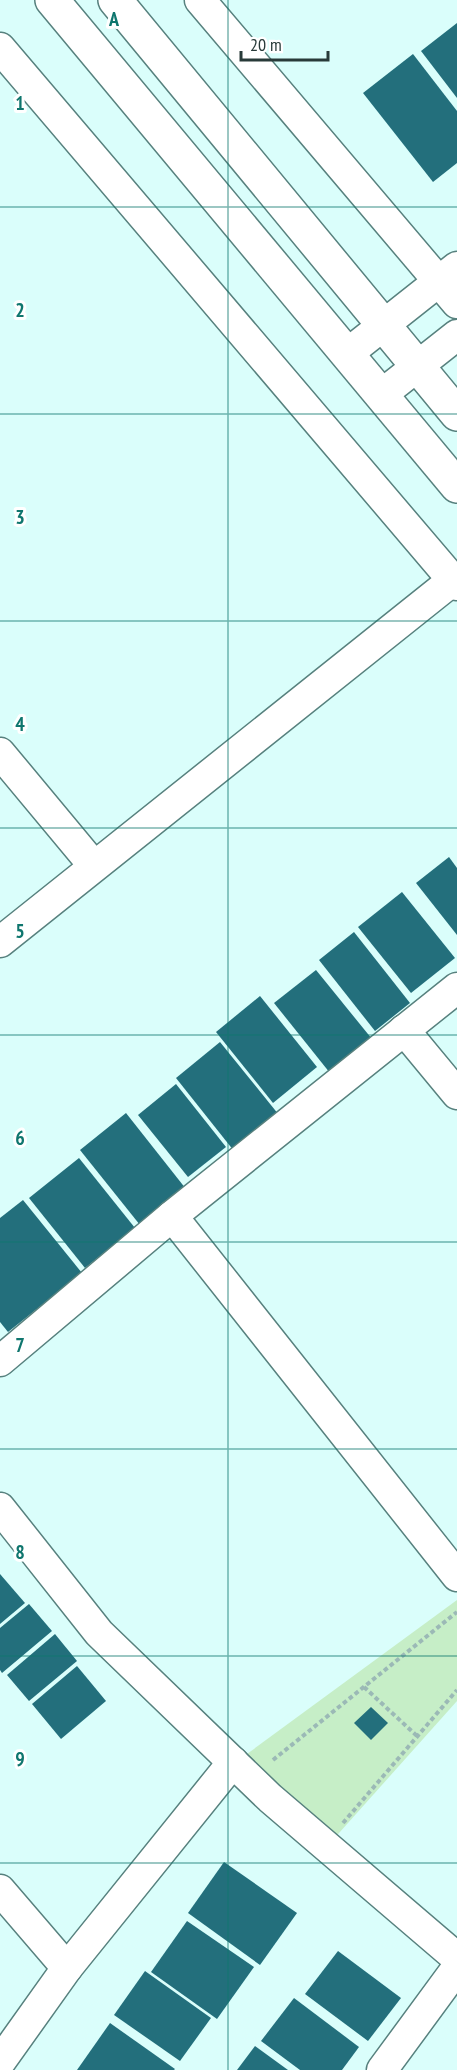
<svg xmlns="http://www.w3.org/2000/svg" width="457" height="2070" viewBox="0 0 457 2070" font-family="'PT Sans Narrow',sans-serif">
  <style>
    .green { fill: #c6eec7 }
    .building { fill: #236f7c }
    .lines { fill: none; stroke-linecap: round; stroke-linejoin: round }
    .minor-casing { stroke: #57817e; stroke-width: 33 }
    .tertiary-casing { stroke: #57817e; stroke-width: 36 }
    .path { stroke: #9bb9b6; stroke-width: 4; stroke-dasharray: 4.5 3; stroke-linecap: butt }
    .minor { stroke: #fff; stroke-width: 30 }
    .tertiary { stroke: #fff; stroke-width: 33 }
    .grid { fill: none; stroke: #0f766e; stroke-width: 1.5; stroke-opacity: 0.55 }
    .grid-label { font-size: 20px; text-anchor: middle; font-weight: bold; fill: #0f766e; stroke: #fff; stroke-width: 6; stroke-linejoin: round; paint-order: stroke }
  </style>
  <rect width="100%" height="100%" fill="#dafefb"/>
  <polygon class="green" points="457,1600 457,1701 331,1842 247,1754"/>
  <g class="building">
    <polygon points="457,23 457,98 421,51"/>
    <polygon points="413,54 457,111 457,163 433,182 363,93"/>
    <polygon points="449,857 457,868 457,935 416,883"/>
    <polygon points="402,892 455,958 411,993 358,927"/>
    <polygon points="354,932 410,1003 375,1031 319,960"/>
    <polygon points="316,970 372,1039 330,1073 274,1003"/>
    <polygon points="260,996 317,1067 273,1103 216,1032"/>
    <polygon points="220,1042 279,1115 234,1151 176,1078"/>
    <polygon points="176,1084 226,1147 188,1177 138,1115"/>
    <polygon points="126,1113 186,1189 140,1225 80,1150"/>
    <polygon points="79,1158 135,1228 85,1268 29,1198"/>
    <polygon points="23,1200 82,1273 8,1332 0,1322 0,1218"/>
    <polygon points="0,1574 25,1603 0,1624"/>
    <polygon points="29,1604 52,1631 2,1673 0,1670 0,1628"/>
    <polygon points="55,1634 77,1661 29,1701 7,1675"/>
    <polygon points="77,1666 106,1701 61,1739 32,1704"/>
    <polygon points="371,1707 388,1723 371,1740 354,1723"/>
    <polygon points="224,1862 297,1913 260,1965 188,1913"/>
    <polygon points="187,1921 254,1967 217,2019 151,1972"/>
    <polygon points="338,1951 401,1998 368,2041 305,1994"/>
    <polygon points="145,1971 211,2018 180,2061 114,2015"/>
    <polygon points="294,1998 359,2047 342,2070 300,2070 261,2041"/>
    <polygon points="110,2023 175,2069 174,2070 77,2070"/>
    <polygon points="255,2046 288,2070 237,2070"/>
  </g>
  <g class="lines">
    <defs>
      <g id="minor">
        <polyline points="200,0 457,303"/>
        <polyline points="0,48 457,585"/>
        <polyline points="347,354 457,267"/>
        <polyline points="381,395 457,335"/>
        <polyline points="0,753 94,866"/>
        <polyline points="0,942 457,577"/>
        <polyline points="404,1030 457,1094"/>
        <polyline points="172,1216 457,1576"/>
        <polyline points="0,1361 172,1216 457,988"/>
        <polyline points="0,1508 99,1633 270,1798 457,1958"/>
        <polyline points="0,1890 67,1968"/>
        <polyline points="0,2062 67,1968 233,1762"/>
        <polyline points="382,2070 457,1968"/>
      </g>
      <g id="tertiary">
        <polyline points="52,0 457,486"/>
        <polyline points="115,0 457,414"/>
      </g>
    </defs>
    <use href="#minor" class="minor-casing"/>
    <use href="#tertiary" class="tertiary-casing"/>
    <g class="path">
      <polyline points="364,1687 417,1736"/>
      <polyline points="273,1760 457,1612"/>
      <polyline points="343,1823 457,1690"/>
    </g>
    <use href="#minor" class="minor"/>
    <use href="#tertiary" class="tertiary"/>
  </g>
  <path class="grid" d="M 228,0 L 228,2070M 0,207 L 457,207M 0,414 L 457,414M 0,621 L 457,621M 0,828 L 457,828M 0,1035 L 457,1035M 0,1242 L 457,1242M 0,1449 L 457,1449M 0,1656 L 457,1656M 0,1863 L 457,1863"/>
  <g class="grid-label">
    <text x="114" y="26">A</text>
    <text x="20" y="110">1</text>
    <text x="20" y="317">2</text>
    <text x="20" y="524">3</text>
    <text x="20" y="731">4</text>
    <text x="20" y="938">5</text>
    <text x="20" y="1145">6</text>
    <text x="20" y="1352">7</text>
    <text x="20" y="1559">8</text>
    <text x="20" y="1766">9</text>
  </g>
  <path d="M241 51v9h87v-9" fill="none" stroke="#283a39" stroke-width="3"/>
  <text x="250" y="51" font-size="18" fill="#283a39" stroke="#ffffff" stroke-width="4.5" paint-order="stroke">20 m</text>
</svg>
